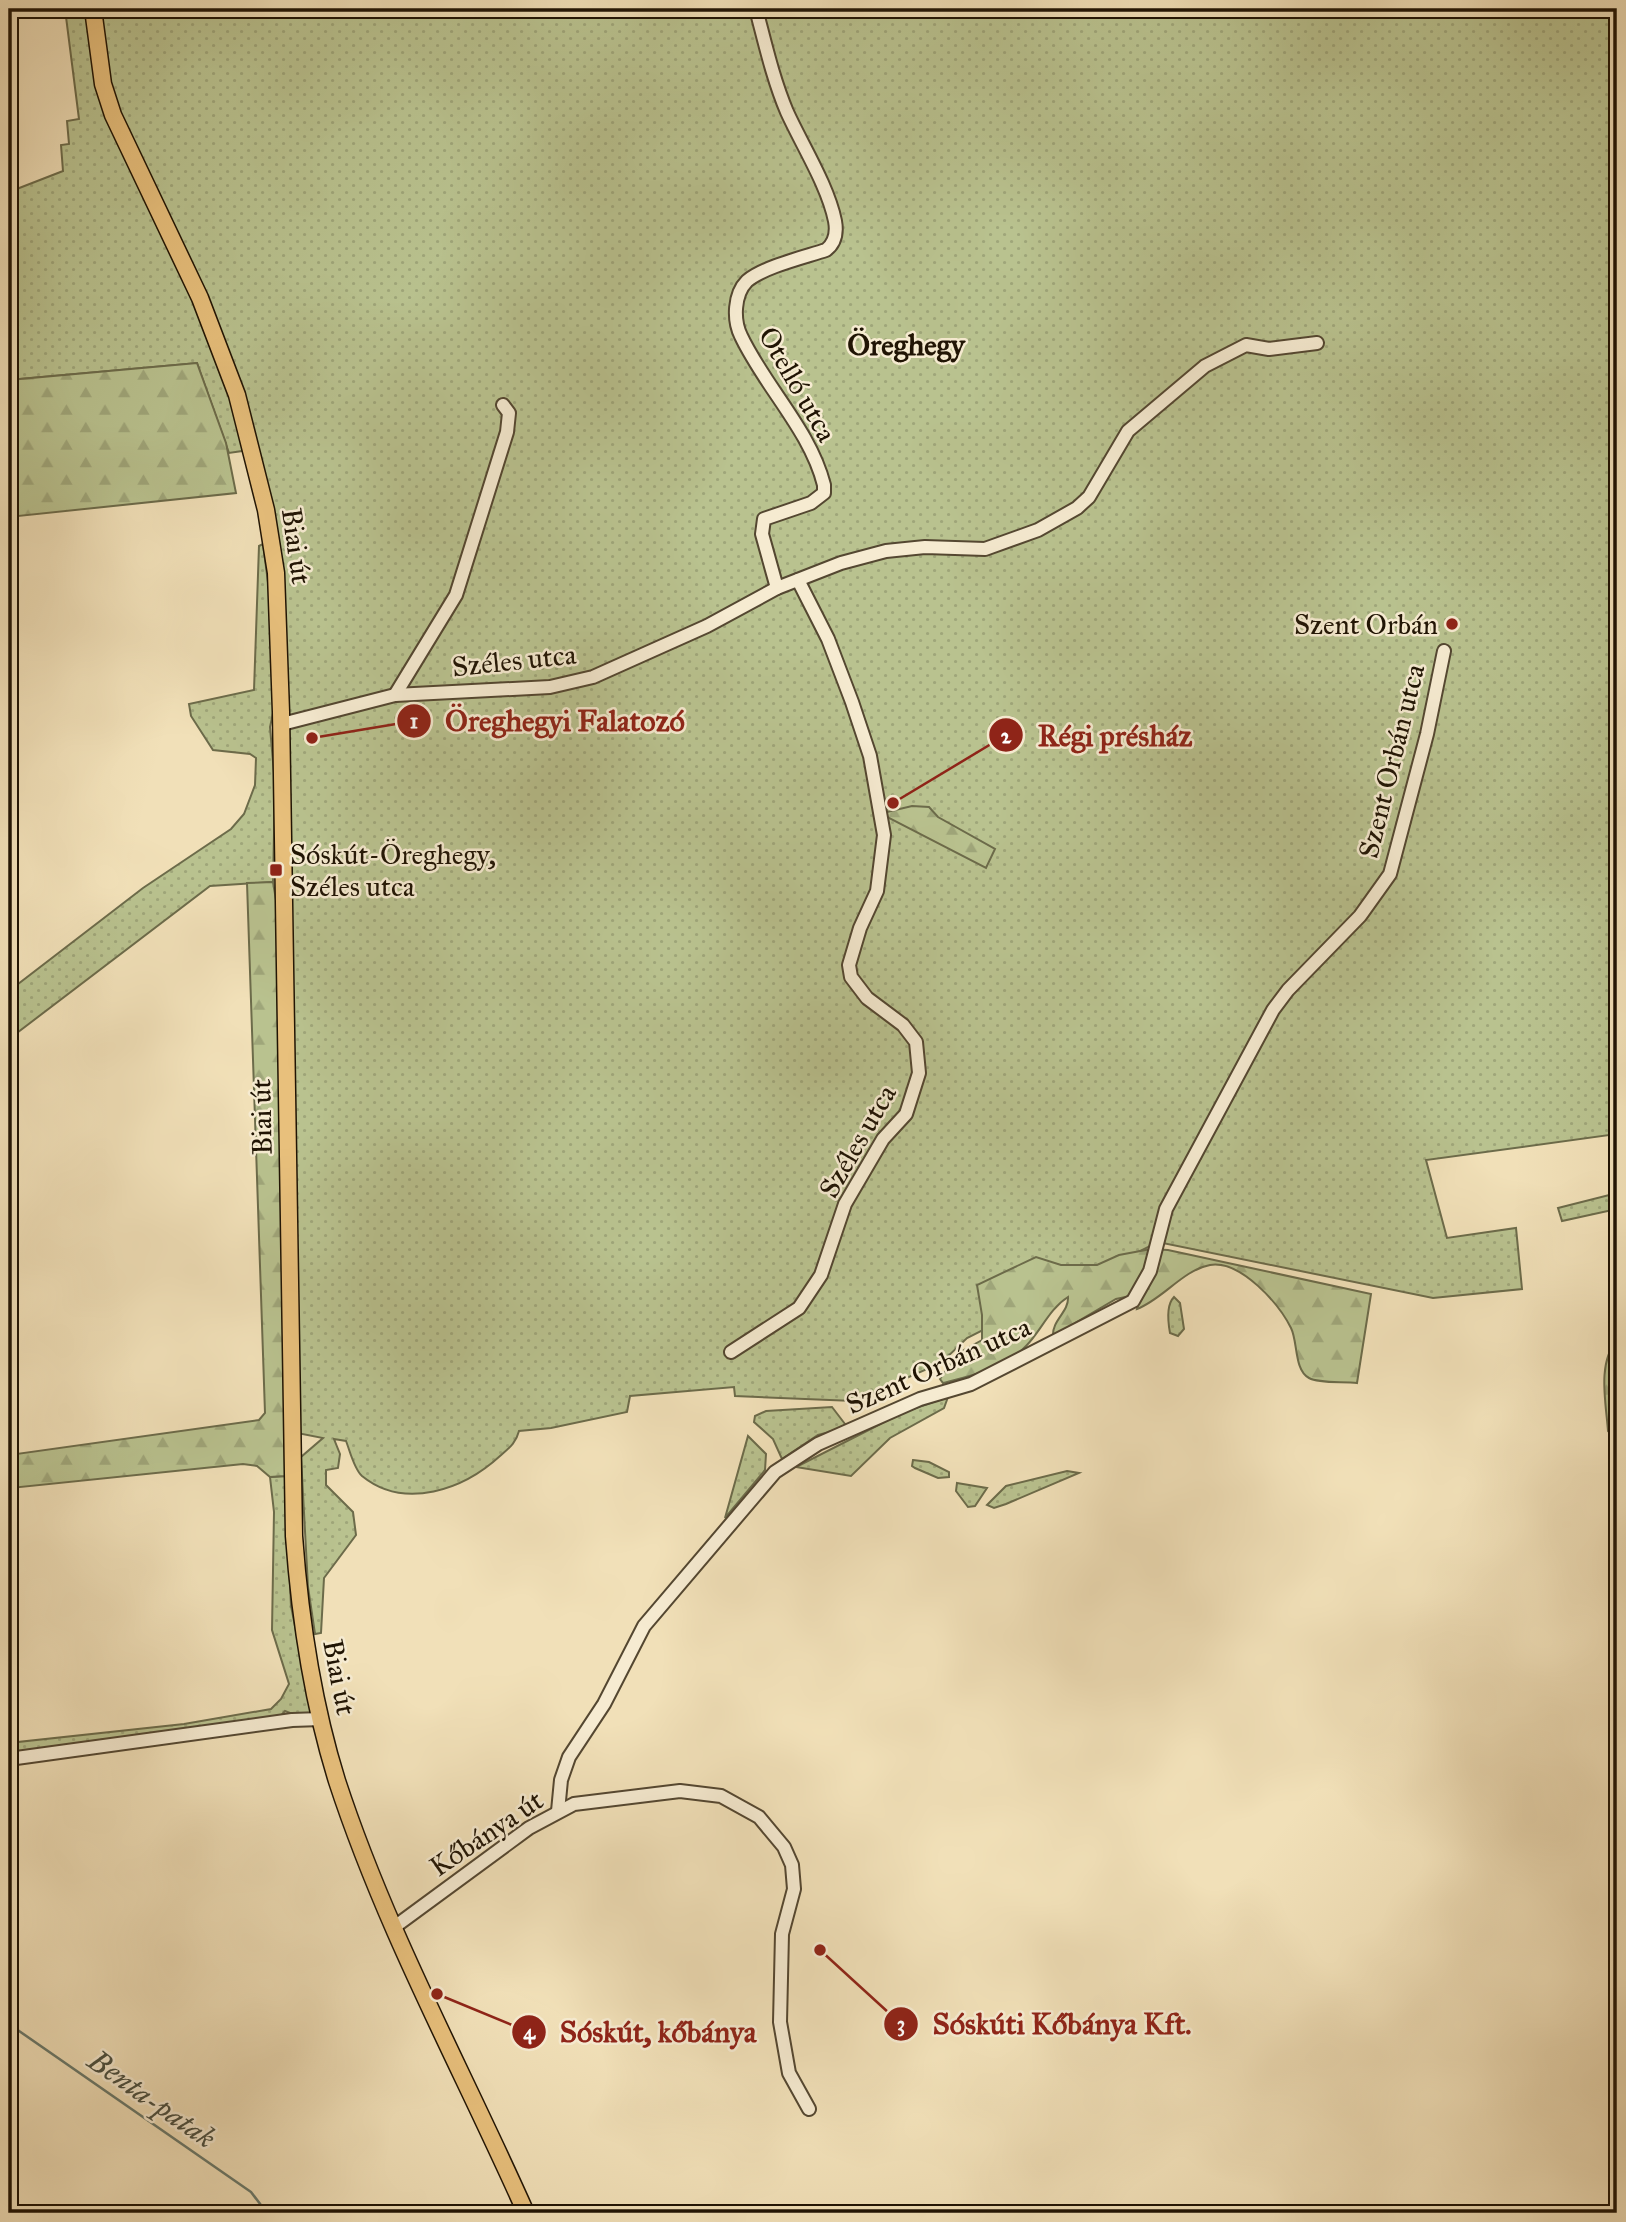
<svg xmlns="http://www.w3.org/2000/svg" width="1626" height="2222" viewBox="0 0 1626 2222" font-family="'IM FELL Great Primer',serif">
  <style>
    .grass { fill: url(#grass-dots); stroke: #6c6b4a; stroke-width: 2 }
    .forest { fill: url(#forest-firs); stroke: #6c6b4a; stroke-width: 2 }
    .lines { fill: none; stroke-linecap: round; stroke-linejoin: round }
    .stream { stroke: #6a796b; stroke-width: 2.5 }
    .minor-casing { stroke: #544731; stroke-width: 16 }
    .major-casing { stroke: #201404; stroke-width: 19 }
    .minor { stroke: #f6ebd1; stroke-width: 12 }
    .major { stroke: #e8c07c; stroke-width: 16 }
    .poi-dot { fill: #8f2418; stroke: #f6ebd1; stroke-width: 2.5 }
    .labels { text-anchor: middle; stroke-width: 5; stroke-linejoin: round; paint-order: stroke }
    .street-label { font-size: 28px; fill: #201404; stroke: #f6ebd1 }
    .poi-label { font-size: 28px; fill: #201404; stroke: #f6ebd1; text-anchor: end }
    .neighbourhood-label { font-size: 30px; font-weight: bold; fill: #201404; stroke: #f6ebd1 }
    .water-label { font-size: 30px; font-style: italic; fill: #4b4f40; stroke: #f6ebd1 }
    .leader { fill: none; stroke: #8f2418; stroke-width: 2.5 }
    .callout-dot { fill: #8f2418; stroke: #f6ebd1; stroke-width: 2.5 }
    .mark-label { font-size: 21px; text-anchor: middle; font-weight: bold; fill: #fff }
    .callout-label { font-size: 30px; text-anchor: middle; font-weight: bold; fill: #8f2418; stroke: #f6ebd1; stroke-width: 5; stroke-linejoin: round; paint-order: stroke }
  </style>
  <defs>
    <pattern id="grass-dots" width="8" height="8" patternUnits="userSpaceOnUse" patternTransform="scale(1.75)"><rect width="8" height="8" fill="#b9c28f"/><path d="M2 2h.1M6 6h.1" fill="none" stroke="#9fa67a" stroke-width="1.8" stroke-linecap="round"/></pattern>
    <pattern id="forest-firs" width="22" height="20" patternUnits="userSpaceOnUse" patternTransform="scale(1.75)"><rect width="22" height="20" fill="#b9c28f"/><path d="M5 1l3.5 6h-7zM16 11l3.5 6h-7z" fill="#9fa67a"/></pattern>
  </defs>
  <rect width="100%" height="100%" fill="#f1e0b8"/>
  <filter id="stains"><feTurbulence type="fractalNoise" baseFrequency=".00286" numOctaves="4"/><feColorMatrix values="0 0 0 0 .2 0 0 0 0 .09 0 0 0 0 .02 0 0 0 .5 -.17"/></filter>
  <radialGradient id="worn" r=".72"><stop offset=".6" stop-color="#630" stop-opacity="0"/><stop offset="1" stop-color="#630" stop-opacity=".3"/></radialGradient>
  <g class="grass">
    <polygon points="65,9 87,9 93,67 220,364 245,445 242,451 229,453 197,363 9,380 9,192 63,171 61,145 69,144 67,121 79,119"/>
    <path d="M 93,9 L 1617,9 L 1617,1134 L 1426,1160 L 1447,1238 L 1516,1228 L 1522,1289 L 1433,1298 L 1158,1242 L 967,1338 L 941,1363 L 854,1401 L 735,1396 L 734,1387 L 630,1396 L 627,1412 L 551,1428 L 519,1431 C 516,1443 509,1448 500,1456 C 464,1489 405,1511 362,1476 C 354,1469 350,1451 346,1441 L 334,1439 L 340,1454 L 338,1468 L 326,1470 L 326,1485 L 353,1512 L 356,1535 L 324,1578 L 321,1633 L 315,1634 L 308,1587 L 301,1457 L 323,1438 L 292,1432 L 279,616 L 237,395 L 113,115 Z"/>
    <polygon points="263,544 272,613 275,704 270,727 275,785 273,882 210,886 9,1039 9,991 143,888 231,829 244,814 255,785 256,758 250,754 213,750 191,716 189,704 254,690 259,546"/>
    <polygon points="1617,1193 1617,1209 1562,1221 1558,1208"/>
    <path d="M 1174,1297 L 1180,1303 L 1184,1329 L 1178,1336 L 1170,1333 C 1168,1322 1166,1305 1174,1297 Z"/>
    <polygon points="948,1397 944,1408 890,1438 851,1476 796,1467 904,1412"/>
    <polygon points="832,1407 845,1424 845,1428 818,1435 782,1459 773,1439 754,1422 755,1416 766,1411"/>
    <polygon points="748,1436 766,1454 765,1470 725,1518"/>
    <polygon points="913,1460 929,1462 949,1472 949,1477 938,1478 915,1468 912,1466"/>
    <polygon points="1067,1471 1079,1473 1006,1504 994,1508 987,1505 1006,1486"/>
    <polygon points="285,1476 291,1606 312,1713 295,1715 285,1711 278,1719 9,1754 9,1743 184,1724 271,1709 281,1699 289,1684 272,1630 274,1512 270,1477"/>
    <polygon points="957,1483 987,1488 975,1506 968,1507 956,1491"/>
  </g>
  <g class="forest">
    <polygon points="197,363 226,443 236,493 9,517 9,380"/>
    <polygon points="912,806 929,807 938,817 995,849 986,868 887,817 887,812"/>
    <polygon points="273,882 278,912 285,1476 270,1477 257,1466 243,1464 11,1488 9,1455 259,1420 265,1413 247,883"/>
    <path d="M 1151,1249 L 1168,1250 L 1371,1294 L 1357,1383 C 1344,1381 1320,1384 1309,1378 C 1294,1370 1298,1342 1291,1328 C 1279,1304 1241,1260 1210,1265 C 1183,1270 1163,1299 1137,1309 L 1139,1301 L 1130,1296 L 1116,1299 L 1053,1336 C 1052,1320 1069,1312 1068,1297 C 1049,1309 1041,1331 1026,1346 C 1005,1369 971,1376 943,1383 L 940,1379 L 957,1354 L 982,1340 L 982,1315 L 977,1285 L 1036,1257 L 1061,1265 L 1097,1265 L 1119,1255 Z"/>
    <path d="M 1617,1341 L 1617,1440 L 1608,1431 C 1606,1403 1597,1362 1617,1341 Z"/>
  </g>
  <g class="lines">
    <polyline class="stream" points="9,2024 251,2192 267,2213"/>
    <defs>
      <g id="minor">
        <path d="M 756,9 C 765,43 773,79 787,112 C 802,145 828,186 835,221 C 837,232 835,243 826,250 C 805,257 763,267 747,281 C 734,294 733,320 741,336 C 765,387 810,430 824,485 L 824,493 L 811,503 L 764,519 L 762,534 L 777,588"/>
        <polyline points="395,695 456,595 507,432 509,413 503,405"/>
        <polyline points="282,724 395,695 550,687 593,677 707,626 777,588 841,563 886,551 925,547 985,549 1038,530 1077,508 1089,497 1128,431 1205,366 1246,345 1269,349 1317,343"/>
        <polyline points="731,1352 799,1308 821,1275 845,1204 883,1139 906,1114 919,1073 916,1042 903,1025 867,998 851,977 849,965 860,928 877,891 884,835 870,756 852,702 828,639 798,580"/>
        <polyline points="9,1759 292,1720 321,1719"/>
        <polyline points="558,1811 561,1780 569,1757 604,1704 644,1626 775,1472 818,1444 920,1399 971,1384 1133,1301 1150,1271 1166,1209 1273,1010 1288,990 1360,916 1390,874 1427,734 1444,651"/>
        <polyline points="393,1928 529,1828 574,1804 680,1791 721,1796 759,1817 784,1847 792,1865 794,1889 782,1934 780,2022 789,2073 809,2109"/>
      </g>
      <path id="major" d="M 93,9 L 103,84 L 113,115 L 200,298 L 237,395 L 266,510 L 276,573 L 281,712 L 294,1536 C 300,1618 312,1701 337,1781 C 386,1931 462,2069 526,2213"/>
    </defs>
    <use href="#minor" class="minor-casing"/>
    <use href="#major" class="major-casing"/>
    <use href="#minor" class="minor"/>
    <use href="#major" class="major"/>
  </g>
  <g class="poi-dot">
    <circle cx="1452" cy="624" r="7"/>
    <rect x="269" y="863" width="14" height="14" rx="3.5"/>
  </g>
  <g class="labels">
    <g class="street-label">
      <text transform="translate(798 384) rotate(60)" y="10">Otelló utca</text>
      <text transform="translate(297 546) rotate(82)" y="10">Biai út</text>
      <text transform="translate(514 660) rotate(-6)" y="10">Széles utca</text>
      <text transform="translate(1391 761) rotate(-76)" y="10">Szent Orbán utca</text>
      <text transform="translate(261 1117) rotate(-91)" y="10">Biai út</text>
      <text transform="translate(857 1141) rotate(-60)" y="10">Széles utca</text>
      <text transform="translate(938 1365) rotate(-24)" y="10">Szent Orbán utca</text>
      <text transform="translate(340 1677) rotate(79)" y="10">Biai út</text>
      <text transform="translate(486 1833) rotate(-34)" y="10">Kőbánya út</text>
    </g>
    <g class="poi-label">
      <text x="1438" y="634">Szent Orbán</text>
      <text x="290" y="864" text-anchor="start">Sóskút-Öreghegy,<tspan x="290" dy="32">Széles utca</tspan></text>
    </g>
    <g class="neighbourhood-label">
      <text x="906" y="355">Öreghegy</text>
    </g>
    <g class="water-label">
      <text transform="translate(152 2099) rotate(35)" y="10">Benta-patak</text>
    </g>
  </g>
  <path class="leader" d="M312 738L414 721M893 803L1006 735M820 1950L901 2024M437 1994L529 2032"/>
  <g class="callout-dot">
    <circle cx="312" cy="738" r="7"/>
    <circle cx="893" cy="803" r="7"/>
    <circle cx="820" cy="1950" r="7"/>
    <circle cx="437" cy="1994" r="7"/>
    <circle cx="414" cy="721" r="18"/>
    <circle cx="1006" cy="735" r="18"/>
    <circle cx="901" cy="2024" r="18"/>
    <circle cx="529" cy="2032" r="18"/>
  </g>
  <g class="mark-label">
    <text x="414" y="728">1</text>
    <text x="1006" y="743">2</text>
    <text x="901" y="2031">3</text>
    <text x="529" y="2039">4</text>
  </g>
  <g class="callout-label">
    <text x="565" y="731">Öreghegyi Falatozó</text>
    <text x="1115" y="746">Régi présház</text>
    <text x="1062" y="2034">Sóskúti Kőbánya Kft.</text>
    <text x="658" y="2042">Sóskút, kőbánya</text>
  </g>
  <rect width="1626" height="2222" fill="none" stroke="#f1e0b8" stroke-width="35"/>
  <rect x="10" y="10" width="1605" height="2201" fill="none" stroke="#201404" stroke-width="3.5"/>
  <rect x="18" y="18" width="1591" height="2187" fill="none" stroke="#201404" stroke-width="2"/>
  <rect width="100%" height="100%" filter="url(#stains)"/>
  <rect width="100%" height="100%" fill="url(#worn)"/>
</svg>
